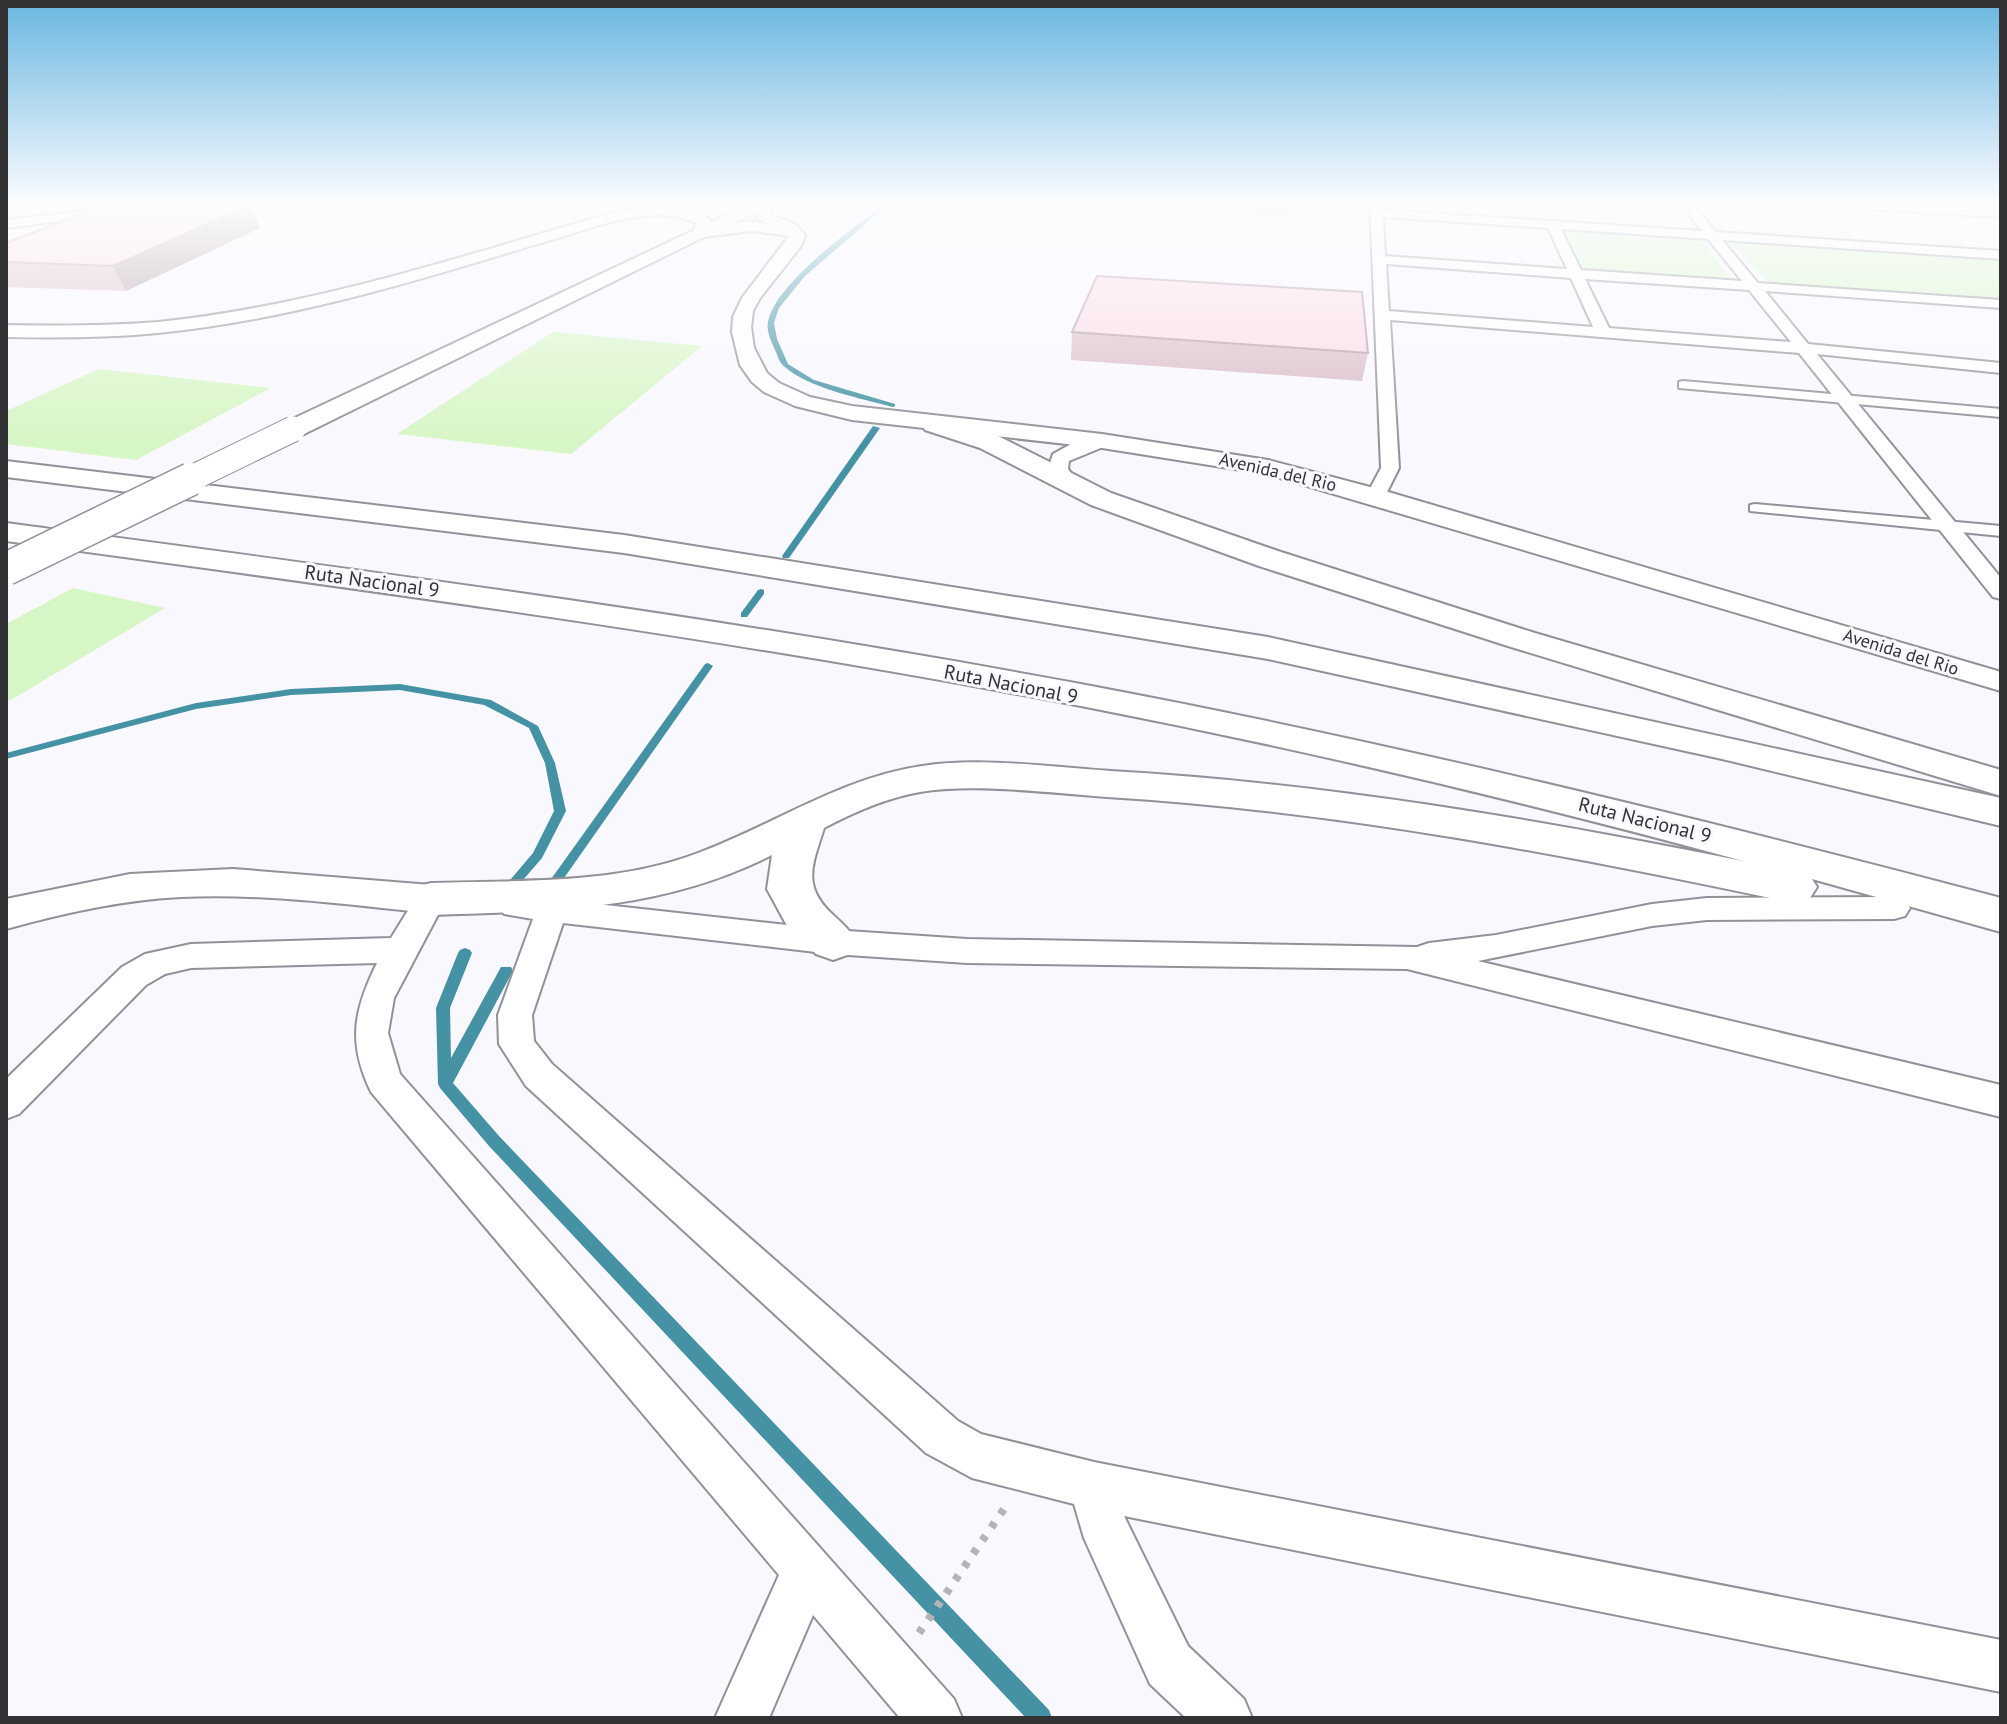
<svg xmlns="http://www.w3.org/2000/svg" width="2007" height="1724" viewBox="0 0 2007 1724" font-family="'PT Sans',sans-serif">
  <style>
    .green { fill: #d7f6c5 }
    .lines { fill: none; stroke-linecap: round; stroke-linejoin: round }
    .stream { fill: #4492a4; fill-rule: evenodd }
    .pedestrian-casing { stroke: #929198; stroke-width: 4 }
    .minor-casing { stroke: #929198; stroke-width: 4 }
    .tertiary-casing { stroke: #929198; stroke-width: 4 }
    .primary-casing { stroke: #929198; stroke-width: 4 }
    .motorway-casing { stroke: #929198; stroke-width: 4 }
    .path { stroke: #b4b3b8; stroke-width: 8; stroke-dasharray: 6 10; stroke-linecap: butt }
    .pedestrian { fill: #fff; fill-rule: evenodd }
    .minor { fill: #fff; fill-rule: evenodd }
    .tertiary { fill: #fff; fill-rule: evenodd }
    .primary { fill: #fff; fill-rule: evenodd }
    .motorway { fill: #fff; fill-rule: evenodd }
    .primary-bridge-far1-casing { stroke: #929198; stroke-width: 27; stroke-linecap: butt }
    .primary-bridge-casing { stroke: #929198; stroke-width: 35; stroke-linecap: butt }
    .primary-bridge-far1 { stroke: #fff; stroke-width: 25 }
    .primary-bridge { stroke: #fff; stroke-width: 32 }
    .wall { fill: #d9bbc6 }
    .shaded-wall { fill: #b098a1 }
    .building { fill: #fcd9e6; stroke: #b098a1; stroke-width: 2 }
    .labels { text-anchor: middle; stroke-width: 6; stroke-linejoin: round; paint-order: stroke }
    .far-street-label { font-size: 18px; fill: #333336; stroke: #f9f8fe }
    .street-label { font-size: 20px; fill: #333336; stroke: #f9f8fe }
  </style>
  <rect width="100%" height="100%" fill="#f9f8fe"/>
  <g class="green">
    <polygon points="1564,229 1700,238 1733,281 1584,269"/>
    <polygon points="1728,240 2001,258 2001,300 1769,283"/>
    <polygon points="553,332 702,346 571,454 397,434"/>
    <polygon points="99,369 271,388 136,460 6,444 6,411"/>
    <polygon points="73,588 165,608 6,703 6,624"/>
  </g>
  <g class="lines">
    <g class="stream">
      <path d="M 887,202 L 891,202 L 805,276 L 779,308 L 774,323 L 777,339 L 788,364 L 814,380 L 895,404 L 895,406 L 893,407 C 863,399 808,388 785,367 C 780,364 778,357 776,352 C 772,343 766,332 768,322 C 775,283 855,227 887,202 Z"/>
      <polygon points="873,426 880,428 789,558 783,558 782,556"/>
      <polygon points="761,589 764,590 764,594 747,617 741,617 741,613 758,590"/>
      <polygon points="708,663 713,666 557,888 549,888 547,885 549,882 705,664"/>
      <polygon points="400,684 491,700 538,726 555,763 566,811 542,858 510,895 506,896 500,892 533,853 554,811 545,763 529,728 484,705 400,690 291,695 196,709 6,759 6,753 196,703 291,689"/>
      <polygon points="465,948 470,950 472,953 450,1008 451,1058 501,967 511,967 513,971 453,1083 499,1136 1049,1710 1052,1718 1026,1718 489,1146 440,1088 438,1084 436,1008 458,953 460,950"/>
    </g>
    <defs>
      <g id="pedestrian">
        <polygon points="1683,381 2001,409 2001,417 1679,388 1679,382"/>
        <polygon points="1755,504 2001,526 2001,536 1750,511 1750,505"/>
      </g>
      <g id="minor">
        <polygon points="163,202 196,202 190,205 6,228 6,220"/>
        <path d="M 1370,202 L 1382,202 L 1382,210 L 1702,231 L 1679,202 L 1691,202 L 1716,232 L 2001,251 L 2001,259 L 1722,240 L 1758,283 L 2001,300 L 2001,308 L 1765,291 L 1808,344 L 2001,363 L 2001,373 L 1817,354 L 2001,578 L 2001,599 L 1993,597 L 1799,353 L 1390,320 L 1399,468 L 1383,500 L 1369,500 L 1366,496 L 1381,468 ZM 1383,217 L 1548,228 L 1567,269 L 1385,256 ZM 1561,229 L 1708,239 L 1742,281 L 1581,270 ZM 1386,264 L 1571,278 L 1593,327 L 1389,311 ZM 1585,279 L 1749,290 L 1791,342 L 1609,328 Z"/>
        <polygon points="1792,202 1857,202 2001,209 2001,217 1798,205"/>
        <polygon points="1102,436 1111,441 1108,445 1069,461 1068,469 1078,482 1075,486 1061,486 1048,469 1053,454 1071,444"/>
        <path d="M 431,888 L 466,893 L 471,901 L 466,909 L 455,912 L 440,911 L 394,998 L 388,1033 L 400,1074 L 954,1699 L 962,1718 L 900,1718 L 813,1615 L 769,1718 L 715,1718 L 779,1575 L 371,1092 C 347,1042 354,1010 377,963 L 191,968 L 165,974 L 146,985 L 19,1114 L 6,1119 L 6,1079 L 122,967 L 145,954 L 191,944 L 391,938 L 420,891 Z"/>
        <polygon points="515,895 833,930 967,939 1417,947 1429,943 1496,935 1652,904 1707,898 1894,897 1905,900 1910,908 1905,916 1894,919 1707,920 1652,926 1478,961 2001,1085 2001,1117 1407,969 967,963 833,954 563,923 532,1015 534,1041 552,1064 958,1421 981,1434 1094,1462 2001,1640 2001,1692 1124,1516 1188,1646 1244,1699 1252,1718 1186,1718 1150,1684 1084,1538 1074,1504 972,1478 926,1453 526,1086 499,1044 498,1015 533,919 504,914 499,906 504,898"/>
      </g>
      <g id="tertiary">
        <path d="M 760,202 L 774,202 L 770,207 L 772,215 L 796,225 L 805,235 L 801,246 L 760,298 L 753,311 L 751,327 L 754,348 L 767,373 L 779,383 L 810,397 L 852,406 L 1102,434 L 1268,460 L 1385,491 L 2001,672 L 2001,691 L 1266,474 L 1102,448 L 852,420 L 795,406 L 764,392 L 752,382 L 740,365 L 732,332 L 733,317 L 742,298 L 789,236 L 752,231 L 702,237 L 694,232 L 696,223 C 654,202 596,227 554,239 C 425,278 293,320 158,333 C 107,338 57,338 6,337 L 6,325 C 57,326 107,326 158,322 C 306,307 451,260 594,218 C 632,208 672,200 709,218 L 711,226 L 752,221 L 767,224 L 757,217 L 756,207 Z"/>
        <path d="M 233,869 L 431,885 L 445,889 L 451,899 L 445,909 L 431,913 C 348,905 264,893 181,897 C 121,900 63,913 6,929 L 6,899 L 130,874 Z"/>
      </g>
      <polygon id="primary" points="754,202 775,202 302,435 284,435 280,429 284,423"/>
      <g id="motorway">
        <polygon points="934,416 998,436 1111,493 1281,552 1535,633 2001,770 2001,796 1511,647 1259,566 1091,505 980,448 925,430 921,424 925,418"/>
        <polygon points="6,461 624,535 1268,637 2001,798 2001,826 1722,759 1268,659 624,553 6,477"/>
        <path d="M 6,523 C 367,571 728,618 1086,685 C 1394,743 1698,818 2001,898 L 2001,932 L 1812,879 L 1817,887 L 1810,898 L 1794,903 C 1567,855 1339,811 1107,797 C 1050,793 975,783 920,792 C 886,798 854,812 824,828 C 813,864 801,885 832,914 C 842,923 850,930 857,942 L 850,954 L 833,960 L 816,954 L 786,924 L 767,889 L 772,855 C 661,911 553,911 431,915 L 415,911 L 408,899 L 415,887 L 431,883 C 519,880 614,885 698,853 C 774,825 840,778 922,766 C 979,757 1053,767 1111,771 C 1323,783 1535,819 1743,861 C 1526,802 1307,750 1086,707 C 728,638 367,590 6,541 Z"/>
      </g>
    </defs>
    <use href="#pedestrian" class="pedestrian-casing"/>
    <use href="#minor" class="minor-casing"/>
    <use href="#tertiary" class="tertiary-casing"/>
    <use href="#primary" class="primary-casing"/>
    <use href="#motorway" class="motorway-casing"/>
    <polyline class="path" points="919,1633 1006,1506"/>
    <use href="#pedestrian" class="pedestrian"/>
    <use href="#minor" class="minor"/>
    <use href="#tertiary" class="tertiary"/>
    <use href="#primary" class="primary"/>
    <use href="#motorway" class="motorway"/>
    <defs>
      <polyline id="primary-bridge-far1" points="186,481 293,429"/>
      <polyline id="primary-bridge" points="6,569 191,479"/>
    </defs>
    <use href="#primary-bridge-far1" class="primary-bridge-far1-casing"/>
    <use href="#primary-bridge" class="primary-bridge-casing"/>
    <use href="#primary-bridge-far1" class="primary-bridge-far1"/>
    <use href="#primary-bridge" class="primary-bridge"/>
  </g>
  <g class="wall">
    <polygon points="1132,202 1289,202 1287,217 1132,209"/>
    <polygon points="260,228 126,291 6,287 6,243"/>
    <polygon points="1072,332 1368,353 1362,381 1071,360"/>
  </g>
  <polygon class="shaded-wall" points="250,205 260,228 126,291 113,266"/>
  <g class="building">
    <polygon points="113,202 164,202 250,205 113,266 6,262 6,243"/>
    <polygon points="1097,276 1362,292 1368,353 1072,332"/>
  </g>
  <linearGradient id="sky" x2="0" y2="1"><stop stop-color="#69b6e0"/><stop offset="0.46" stop-color="#fcfcff"/><stop offset="1" stop-color="#fcfcff" stop-opacity="0"/></linearGradient>
  <rect width="2007" height="443" fill="url(#sky)"/>
  <g class="labels">
    <g class="far-street-label">
      <text transform="translate(1278 472) rotate(13)" y="6">Avenida del Rio</text>
      <text transform="translate(1901 652) rotate(17)" y="6">Avenida del Rio</text>
    </g>
    <g class="street-label">
      <text transform="translate(372 581) rotate(8)" y="7">Ruta Nacional 9</text>
      <text transform="translate(1011 684) rotate(11)" y="7">Ruta Nacional 9</text>
      <text transform="translate(1645 820) rotate(14)" y="7">Ruta Nacional 9</text>
    </g>
  </g>
  <rect width="2007" height="1724" fill="none" stroke="#333336" stroke-width="16"/>
</svg>
